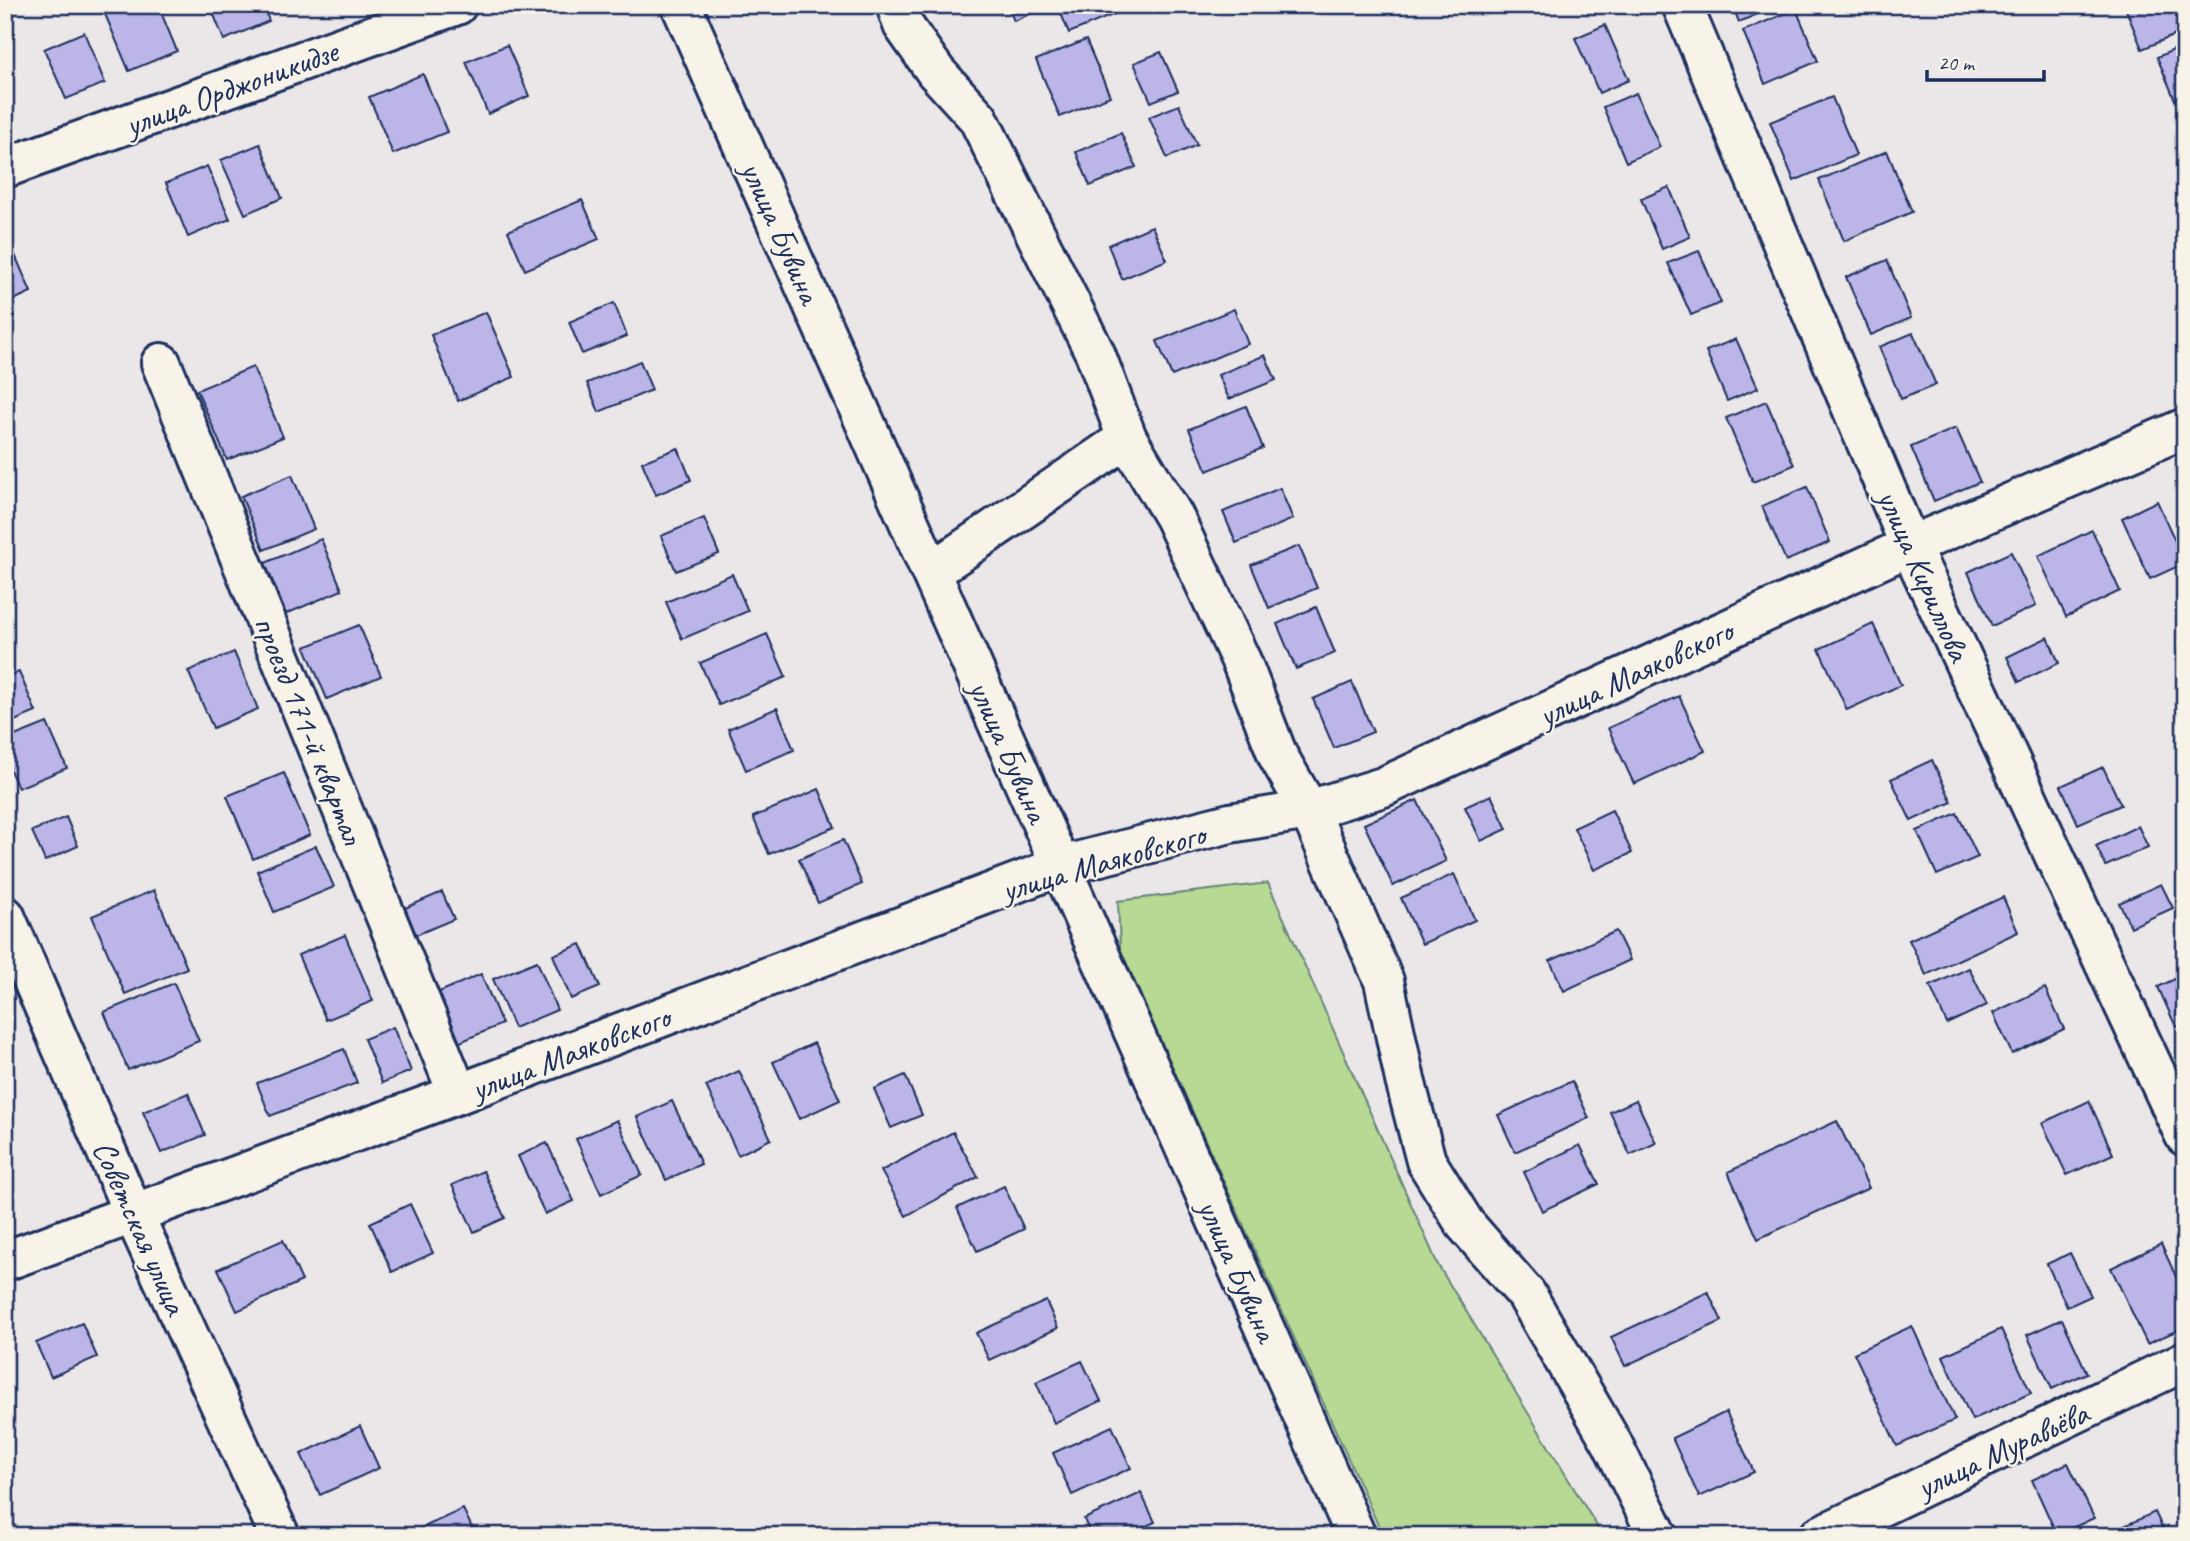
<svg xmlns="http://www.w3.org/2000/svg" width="2190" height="1541" viewBox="0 0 2190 1541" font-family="Caveat,sans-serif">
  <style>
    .green { fill: #b6d994; stroke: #688479; stroke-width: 2 }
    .building { fill: #bcb6e8; stroke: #1b2f5e; stroke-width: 2 }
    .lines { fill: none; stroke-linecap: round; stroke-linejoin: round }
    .minor-casing { stroke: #1b2f5e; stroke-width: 44 }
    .minor { stroke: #f7f3e8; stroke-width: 38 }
    .labels { text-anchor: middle; stroke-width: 5; stroke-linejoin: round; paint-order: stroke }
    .street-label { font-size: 33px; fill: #1b2f5e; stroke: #f7f3e8 }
  </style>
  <rect width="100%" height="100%" fill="#ebe7e8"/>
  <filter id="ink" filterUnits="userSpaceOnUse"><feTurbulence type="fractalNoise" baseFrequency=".0143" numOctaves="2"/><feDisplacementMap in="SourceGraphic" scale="14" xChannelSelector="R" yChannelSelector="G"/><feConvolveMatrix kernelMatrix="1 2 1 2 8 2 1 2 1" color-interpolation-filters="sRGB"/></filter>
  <g filter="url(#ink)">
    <polygon class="green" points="1268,883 1438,1265 1603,1536 1383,1536 1120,950 1118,901"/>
    <g class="building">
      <polygon points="106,5 158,5 177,51 129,71 102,7"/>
      <polygon points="210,5 263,5 269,21 224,40"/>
      <polygon points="1007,5 1050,5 1014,21"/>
      <polygon points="1074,5 1131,5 1132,7 1069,33 1060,11"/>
      <polygon points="1732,5 1779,5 1739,22"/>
      <polygon points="2124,5 2177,5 2185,23 2185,31 2142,49"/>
      <polygon points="1796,9 1818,61 1765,84 1743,31"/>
      <polygon points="1605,25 1629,80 1599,93 1575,38"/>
      <polygon points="84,32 105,83 66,99 44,49"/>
      <polygon points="1086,40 1110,96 1060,117 1036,60"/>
      <polygon points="507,45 529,96 488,114 466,62"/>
      <polygon points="2185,45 2185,110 2180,112 2157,57"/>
      <polygon points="1161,52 1178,91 1151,102 1134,63"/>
      <polygon points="423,74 447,132 393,154 369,97"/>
      <polygon points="1636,93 1660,147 1626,162 1603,107"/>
      <polygon points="1832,97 1856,155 1794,181 1770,122"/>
      <polygon points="1179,105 1197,145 1167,158 1149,117"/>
      <polygon points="1121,133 1136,167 1090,186 1076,152"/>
      <polygon points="260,144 282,198 245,214 221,160"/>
      <polygon points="1887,151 1912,212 1844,241 1819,180"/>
      <polygon points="207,166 230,219 188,237 166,183"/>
      <polygon points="1669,187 1690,237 1662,249 1641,199"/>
      <polygon points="582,200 599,239 525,270 508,231"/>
      <polygon points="1152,226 1167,260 1122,279 1108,245"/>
      <polygon points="12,248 31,292 5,304 5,251"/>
      <polygon points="1699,251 1721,303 1691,315 1668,263"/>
      <polygon points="1887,260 1911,318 1871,335 1846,277"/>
      <polygon points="614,303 627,336 582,354 569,322"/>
      <polygon points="1234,309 1248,344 1172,376 1157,341"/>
      <polygon points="486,312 514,377 458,401 431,335"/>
      <polygon points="1913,333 1936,385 1901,399 1879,347"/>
      <polygon points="1736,339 1758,388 1727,401 1706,351"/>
      <polygon points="1265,355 1276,380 1229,399 1218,375"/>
      <polygon points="640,361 652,390 599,412 587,383"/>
      <polygon points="253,367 283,437 227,460 197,390"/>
      <polygon points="1766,401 1794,465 1753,482 1726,418"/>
      <polygon points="1246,406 1263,448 1207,471 1189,429"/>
      <polygon points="1956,428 1980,482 1934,501 1911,447"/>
      <polygon points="678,448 691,480 656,495 642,462"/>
      <polygon points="292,475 314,529 264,550 241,496"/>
      <polygon points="1807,487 1830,542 1786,561 1762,506"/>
      <polygon points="1280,488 1293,519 1236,543 1223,512"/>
      <polygon points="2157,501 2185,563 2150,579 2122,518"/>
      <polygon points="704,518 719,554 676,571 661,536"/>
      <polygon points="2092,530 2120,591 2066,617 2038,556"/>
      <polygon points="321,539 342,590 286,614 265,563"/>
      <polygon points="1299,546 1317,588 1269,608 1251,565"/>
      <polygon points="2011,552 2036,606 1992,626 1968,572"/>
      <polygon points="732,574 748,611 682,639 666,602"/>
      <polygon points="1316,607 1335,653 1296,669 1277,624"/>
      <polygon points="1873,624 1901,685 1847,710 1819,649"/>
      <polygon points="359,625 381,676 327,699 305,647"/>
      <polygon points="767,634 786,677 719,705 700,663"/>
      <polygon points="2048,637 2059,663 2019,682 2007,657"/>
      <polygon points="234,652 258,709 213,728 188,671"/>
      <polygon points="19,672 36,712 5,725 5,677"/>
      <polygon points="1352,682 1373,732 1334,748 1313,699"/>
      <polygon points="1679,696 1705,751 1634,784 1608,728"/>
      <polygon points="777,708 794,750 746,770 728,729"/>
      <polygon points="47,723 67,768 18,788 5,759 5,740"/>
      <polygon points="1932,760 1952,802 1911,821 1891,779"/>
      <polygon points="2103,767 2121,805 2078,824 2061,786"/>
      <polygon points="284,773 310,835 253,859 227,796"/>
      <polygon points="819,789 835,827 769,854 753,817"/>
      <polygon points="1491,795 1507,829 1481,841 1465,807"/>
      <polygon points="1417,800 1446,861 1393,886 1364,824"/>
      <polygon points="1612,810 1632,853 1594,870 1574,828"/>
      <polygon points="1957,813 1978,857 1937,875 1917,831"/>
      <polygon points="66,817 78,846 45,861 32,831"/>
      <polygon points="2138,826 2148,847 2106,866 2096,846"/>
      <polygon points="843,840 862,884 818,903 799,859"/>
      <polygon points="316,846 334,887 274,912 257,871"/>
      <polygon points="1454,874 1475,920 1422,944 1401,898"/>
      <polygon points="2161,884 2173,908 2131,927 2119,903"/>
      <polygon points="154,890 187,968 125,994 92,916"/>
      <polygon points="442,892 454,919 416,935 405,908"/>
      <polygon points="2003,897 2018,932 1926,975 1909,940"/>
      <polygon points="1616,931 1630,960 1564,991 1550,961"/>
      <polygon points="345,935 373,1001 326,1020 298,955"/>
      <polygon points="581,944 600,987 571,999 553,955"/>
      <polygon points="537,961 557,1010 514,1028 493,979"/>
      <polygon points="1969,968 1987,1005 1947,1024 1930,986"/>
      <polygon points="481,974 502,1024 458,1043 437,993"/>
      <polygon points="2185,974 2185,1023 2176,1027 2158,987"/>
      <polygon points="174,983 199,1041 128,1070 104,1012"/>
      <polygon points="2045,988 2064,1029 2012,1054 1993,1013"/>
      <polygon points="393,1027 411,1071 382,1083 364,1039"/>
      <polygon points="814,1043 840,1100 799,1119 773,1062"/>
      <polygon points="344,1049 357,1083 270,1116 257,1083"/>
      <polygon points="739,1071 771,1139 738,1155 706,1086"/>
      <polygon points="905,1075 922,1115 891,1128 874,1089"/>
      <polygon points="1572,1081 1589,1118 1515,1152 1498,1115"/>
      <polygon points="188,1093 205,1135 161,1153 143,1112"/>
      <polygon points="1636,1100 1656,1143 1630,1155 1610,1112"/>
      <polygon points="672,1101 701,1164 666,1180 637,1117"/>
      <polygon points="2089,1101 2113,1154 2067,1175 2042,1123"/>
      <polygon points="617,1120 642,1175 601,1194 576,1139"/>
      <polygon points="1837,1121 1869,1188 1758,1239 1728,1172"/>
      <polygon points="953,1132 978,1177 906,1216 881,1171"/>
      <polygon points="547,1143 574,1201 545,1214 518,1156"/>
      <polygon points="1580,1145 1599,1184 1542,1211 1524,1172"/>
      <polygon points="483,1171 505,1218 474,1232 452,1185"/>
      <polygon points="1004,1186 1024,1229 977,1251 957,1208"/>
      <polygon points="410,1204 433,1253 392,1272 370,1223"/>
      <polygon points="283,1240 302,1281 237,1311 218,1269"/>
      <polygon points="2161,1244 2185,1296 2185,1327 2147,1344 2111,1268"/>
      <polygon points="2070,1253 2091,1296 2067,1307 2047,1264"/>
      <polygon points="1708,1292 1722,1321 1625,1366 1611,1337"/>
      <polygon points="1046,1301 1058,1328 989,1360 976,1333"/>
      <polygon points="2062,1319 2087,1373 2052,1389 2027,1335"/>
      <polygon points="82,1323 97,1357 51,1377 36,1343"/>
      <polygon points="1912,1326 1955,1420 1897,1446 1854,1353"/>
      <polygon points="2001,1329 2031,1393 1972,1420 1943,1356"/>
      <polygon points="1082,1361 1101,1401 1054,1423 1036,1382"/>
      <polygon points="1726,1412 1754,1472 1699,1497 1672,1438"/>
      <polygon points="360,1426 379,1468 320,1495 301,1454"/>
      <polygon points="1112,1426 1131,1468 1072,1495 1053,1453"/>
      <polygon points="2068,1463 2094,1518 2057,1535 2032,1480"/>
      <polygon points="1141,1493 1155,1522 1124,1536 1091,1536 1084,1519"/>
      <polygon points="463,1509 476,1536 404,1536"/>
      <polygon points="2155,1512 2166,1536 2126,1536 2122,1527"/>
    </g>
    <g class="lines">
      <defs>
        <g id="minor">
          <polyline points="681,5 1356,1536"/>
          <polyline points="896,5 903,25 936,72 978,118 1095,353 1127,438 1174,517 1242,663 1278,756 1309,810 1384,981 1405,1080 1426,1161 1465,1224 1526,1294 1612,1443 1658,1536"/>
          <polyline points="1682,5 1910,546 2185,1136"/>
          <polyline points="5,168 457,5"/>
          <polyline points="161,363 458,1094"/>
          <polyline points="931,572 1127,438"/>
          <polyline points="5,916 133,1213 280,1536"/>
          <polyline points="5,1261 458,1094 1061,866 1230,823 1309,810 1383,787 1910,546 2185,428"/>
          <polyline points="1819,1536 2185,1361"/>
        </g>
      </defs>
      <use href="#minor" class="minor-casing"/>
      <use href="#minor" class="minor"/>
    </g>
  </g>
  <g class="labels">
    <g class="street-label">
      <text transform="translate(231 87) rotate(-20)" y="12">улица Орджоникидзе</text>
      <text transform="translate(782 232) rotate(66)" y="12">улица Бувина</text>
      <text transform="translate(1925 575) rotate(66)" y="12">улица Кириллова</text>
      <text transform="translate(1635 672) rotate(-25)" y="12">улица Маяковского</text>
      <text transform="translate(310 729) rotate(68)" y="12">проезд 171-й квартал</text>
      <text transform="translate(1010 751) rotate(66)" y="12">улица Бувина</text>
      <text transform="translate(1103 861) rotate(-16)" y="12">улица Маяковского</text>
      <text transform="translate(570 1052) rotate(-21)" y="12">улица Маяковского</text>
      <text transform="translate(141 1227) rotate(66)" y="12">Советская улица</text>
      <text transform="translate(1239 1270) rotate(66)" y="12">улица Бувина</text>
      <text transform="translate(2002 1449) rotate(-25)" y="12">улица Муравьёва</text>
    </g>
  </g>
  <rect width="2190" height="1541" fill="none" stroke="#f7f3e8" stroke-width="28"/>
  <rect x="14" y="14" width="2162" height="1513" fill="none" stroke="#1b2f5e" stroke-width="2.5" filter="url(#ink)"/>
  <path d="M1927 70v10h117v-10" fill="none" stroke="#1b2f5e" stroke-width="3.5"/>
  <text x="1938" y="70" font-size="21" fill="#1b2f5e" stroke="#f7f3e8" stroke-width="5" paint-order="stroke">20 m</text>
</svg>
